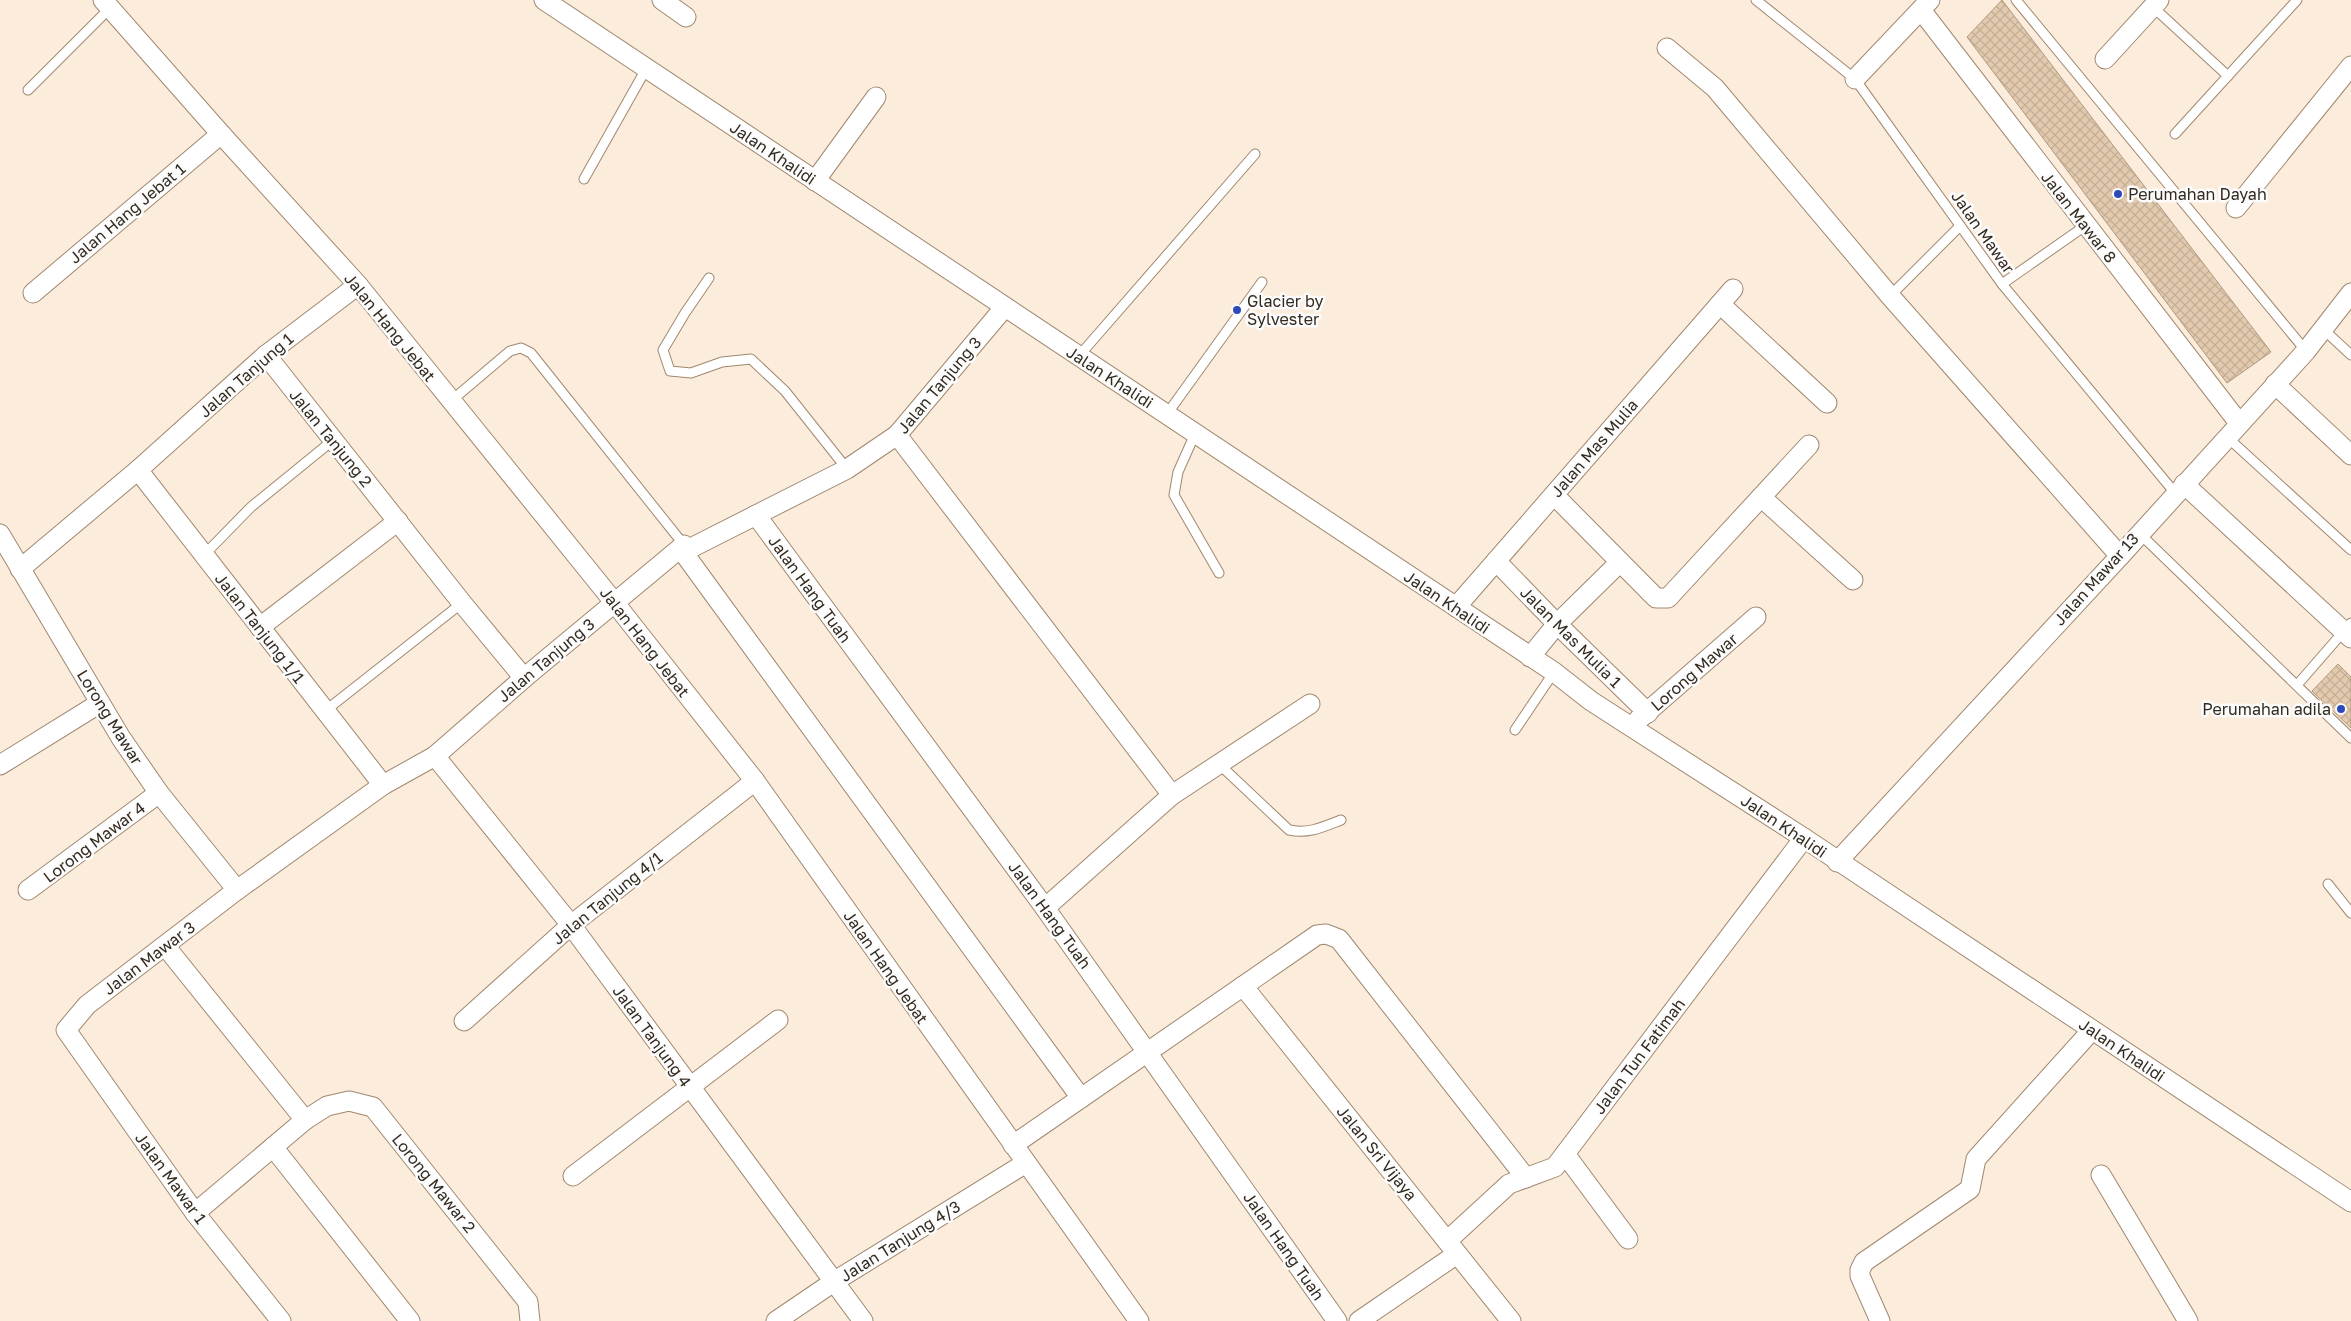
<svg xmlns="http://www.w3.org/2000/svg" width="2351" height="1321" viewBox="0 0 2351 1321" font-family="'Golos Text',sans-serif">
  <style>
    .building { fill: url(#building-cross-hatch); stroke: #b1997f }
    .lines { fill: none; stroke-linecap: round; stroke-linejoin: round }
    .service-casing { stroke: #a0886f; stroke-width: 11 }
    .minor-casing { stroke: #a0886f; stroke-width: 21 }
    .service { stroke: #fff; stroke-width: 9 }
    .minor { stroke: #fff; stroke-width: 19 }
    .poi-dot { fill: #2d49ba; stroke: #fcfcfc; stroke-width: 2 }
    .labels { text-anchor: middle; stroke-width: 5; stroke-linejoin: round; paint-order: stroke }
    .street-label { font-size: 16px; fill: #332a1f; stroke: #fcfcfc }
    .poi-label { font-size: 16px; fill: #332a1f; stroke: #fcfcfc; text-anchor: start }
  </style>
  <defs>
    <pattern id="building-cross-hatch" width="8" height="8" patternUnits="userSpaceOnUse" patternTransform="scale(1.25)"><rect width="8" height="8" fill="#e3caaf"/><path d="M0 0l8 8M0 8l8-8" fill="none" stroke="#c3ae96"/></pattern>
  </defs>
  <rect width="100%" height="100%" fill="#fcecdc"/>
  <g class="building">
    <polygon points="2002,0 2271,352 2227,383 1967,37"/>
    <polygon points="2338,664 2351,677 2351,728 2312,691"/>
  </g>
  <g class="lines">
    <defs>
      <g id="service">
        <polyline points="1756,0 1855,79 2002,284 2175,493"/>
        <polyline points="2016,0 2306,351"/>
        <polyline points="2153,7 2228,76"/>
        <polyline points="28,90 110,8"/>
        <polyline points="2175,134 2297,0"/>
        <polyline points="584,179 646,69"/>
        <polyline points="709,278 685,313 663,350 670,371 691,373 722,362 751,359 785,391 847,469"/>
        <polyline points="2002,284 2085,226"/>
        <polyline points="1890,296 1960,226"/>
        <polyline points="2323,329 2351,355"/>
        <polyline points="1078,357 1255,154"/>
        <polyline points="451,401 510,351 521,348 531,353 684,545"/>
        <polyline points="1167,414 1262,282"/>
        <polyline points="1195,434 1178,472 1174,495 1219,573"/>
        <polyline points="2227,437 2351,550"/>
        <polyline points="2139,533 2351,738"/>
        <polyline points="204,555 251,507 332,441"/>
        <polyline points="2297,685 2351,623"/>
        <polyline points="325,711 462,603"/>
        <polyline points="1515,730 1554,672"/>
        <path d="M 1219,764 L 1289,830 C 1309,834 1323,827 1341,820"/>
        <polyline points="2328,884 2351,913"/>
      </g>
      <g id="minor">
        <polyline points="103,0 221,134 358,285 614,602 755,781 1139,1321"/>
        <polyline points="544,0 1554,672 1591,701 1804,838 2351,1202"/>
        <polyline points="662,0 686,17"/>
        <polyline points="1921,10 2239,423"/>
        <polyline points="1667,48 1715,88 1890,296 2120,556"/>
        <polyline points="2105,59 2159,0"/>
        <polyline points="1855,79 1930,0"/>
        <polyline points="815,181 876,97"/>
        <polyline points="2236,208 2351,66"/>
        <polyline points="33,293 221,134"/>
        <polyline points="1720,304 1827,403"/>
        <polyline points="266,355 462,603 524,678"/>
        <polyline points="2275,384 2351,455"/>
        <polyline points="897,435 1172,795"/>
        <polyline points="138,470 383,785"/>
        <polyline points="2184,484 2351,638"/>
        <polyline points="1554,495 1651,593 1656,598 1668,598 1809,445"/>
        <polyline points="1761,497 1853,580"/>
        <polyline points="756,515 1045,908 1337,1321"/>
        <polyline points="0,534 121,738 159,793 237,890"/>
        <polyline points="683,552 1081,1098"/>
        <polyline points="1496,561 1557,624 1648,713"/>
        <polyline points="20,569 138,470 266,355 358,285"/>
        <polyline points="1456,607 1733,289"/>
        <polyline points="260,627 398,521"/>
        <polyline points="1530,657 1557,624 1620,562"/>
        <polyline points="1638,720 1756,617"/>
        <polyline points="435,756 571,925 863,1321"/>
        <polyline points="0,765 100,703"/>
        <polyline points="1837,862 2120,556 2306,351 2351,293"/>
        <polyline points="28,890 159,793"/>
        <polyline points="1045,908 1172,795 1310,704"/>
        <polyline points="166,947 305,1120"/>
        <polyline points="1243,986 1511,1321"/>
        <polyline points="464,1021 571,925 755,781"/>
        <polyline points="1013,1145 1317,935 1326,934 1339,939 1526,1178"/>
        <polyline points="273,1147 410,1321"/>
        <polyline points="1565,1154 1628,1239"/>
        <polyline points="2101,1175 2188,1321"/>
        <polyline points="573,1176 778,1020"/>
        <polyline points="195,1213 305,1120 327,1106 349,1101 373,1107 528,1302 530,1321"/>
        <polyline points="1447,1241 1509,1184 1555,1167 1804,838"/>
        <polyline points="281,1321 195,1213 66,1030 87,1005 237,890 383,785 435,756 524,678 684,545 683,552 847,469 897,435 1004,308"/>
        <polyline points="776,1321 835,1281 1026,1163"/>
        <polyline points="1359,1321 1457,1254"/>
        <polyline points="1880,1321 1860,1276 1860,1270 1864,1262 1970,1189 1976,1159 2092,1030"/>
      </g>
    </defs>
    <use href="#service" class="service-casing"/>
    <use href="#minor" class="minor-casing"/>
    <use href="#service" class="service"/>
    <use href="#minor" class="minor"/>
  </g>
  <g class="poi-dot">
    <circle cx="2118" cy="194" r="5"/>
    <circle cx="1237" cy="310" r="5"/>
    <circle cx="2341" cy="709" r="5"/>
  </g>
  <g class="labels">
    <g class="street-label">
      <text transform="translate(773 153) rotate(34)" y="6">Jalan Khalidi</text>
      <text transform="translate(127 213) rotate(-40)" y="6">Jalan Hang Jebat 1</text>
      <text transform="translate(2079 217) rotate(52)" y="6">Jalan Mawar 8</text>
      <text transform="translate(1983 232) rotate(55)" y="6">Jalan Mawar</text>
      <text transform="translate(390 327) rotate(51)" y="6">Jalan Hang Jebat</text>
      <text transform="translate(246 375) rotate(-41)" y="6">Jalan Tanjung 1</text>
      <text transform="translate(1110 377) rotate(33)" y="6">Jalan Khalidi</text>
      <text transform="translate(939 385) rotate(-50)" y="6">Jalan Tanjung 3</text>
      <text transform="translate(331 438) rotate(51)" y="6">Jalan Tanjung 2</text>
      <text transform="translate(1594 448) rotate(-49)" y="6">Jalan Mas Mulia</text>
      <text transform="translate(2096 579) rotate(-48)" y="6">Jalan Mawar 13</text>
      <text transform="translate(810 589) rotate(54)" y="6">Jalan Hang Tuah</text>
      <text transform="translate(1447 602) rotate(34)" y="6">Jalan Khalidi</text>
      <text transform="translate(260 628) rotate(52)" y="6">Jalan Tanjung 1/1</text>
      <text transform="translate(1571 637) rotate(45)" y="6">Jalan Mas Mulia 1</text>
      <text transform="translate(645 642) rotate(52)" y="6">Jalan Hang Jebat</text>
      <text transform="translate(546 660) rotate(-40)" y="6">Jalan Tanjung 3</text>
      <text transform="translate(1694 672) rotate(-41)" y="6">Lorong Mawar</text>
      <text transform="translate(110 717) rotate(58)" y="6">Lorong Mawar</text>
      <text transform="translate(1784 826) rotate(34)" y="6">Jalan Khalidi</text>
      <text transform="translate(94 842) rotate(-37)" y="6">Lorong Mawar 4</text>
      <text transform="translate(607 898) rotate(-39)" y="6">Jalan Tanjung 4/1</text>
      <text transform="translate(1050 915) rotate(54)" y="6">Jalan Hang Tuah</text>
      <text transform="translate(149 958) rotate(-37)" y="6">Jalan Mawar 3</text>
      <text transform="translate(886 967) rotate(55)" y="6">Jalan Hang Jebat</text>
      <text transform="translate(652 1036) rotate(54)" y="6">Jalan Tanjung 4</text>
      <text transform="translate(2122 1050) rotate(34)" y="6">Jalan Khalidi</text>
      <text transform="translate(1639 1056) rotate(-53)" y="6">Jalan Tun Fatimah</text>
      <text transform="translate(1377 1153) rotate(51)" y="6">Jalan Sri Vijaya</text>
      <text transform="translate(171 1178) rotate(54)" y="6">Jalan Mawar 1</text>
      <text transform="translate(434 1183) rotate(51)" y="6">Lorong Mawar 2</text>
      <text transform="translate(900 1241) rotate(-32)" y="6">Jalan Tanjung 4/3</text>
      <text transform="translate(1284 1246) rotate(55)" y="6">Jalan Hang Tuah</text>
    </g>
    <g class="poi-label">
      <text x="2128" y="200">Perumahan Dayah</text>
      <text x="1247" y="307">Glacier by<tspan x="1247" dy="18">Sylvester</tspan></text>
      <text x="2331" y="715" text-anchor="end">Perumahan adila</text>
    </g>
  </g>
</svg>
